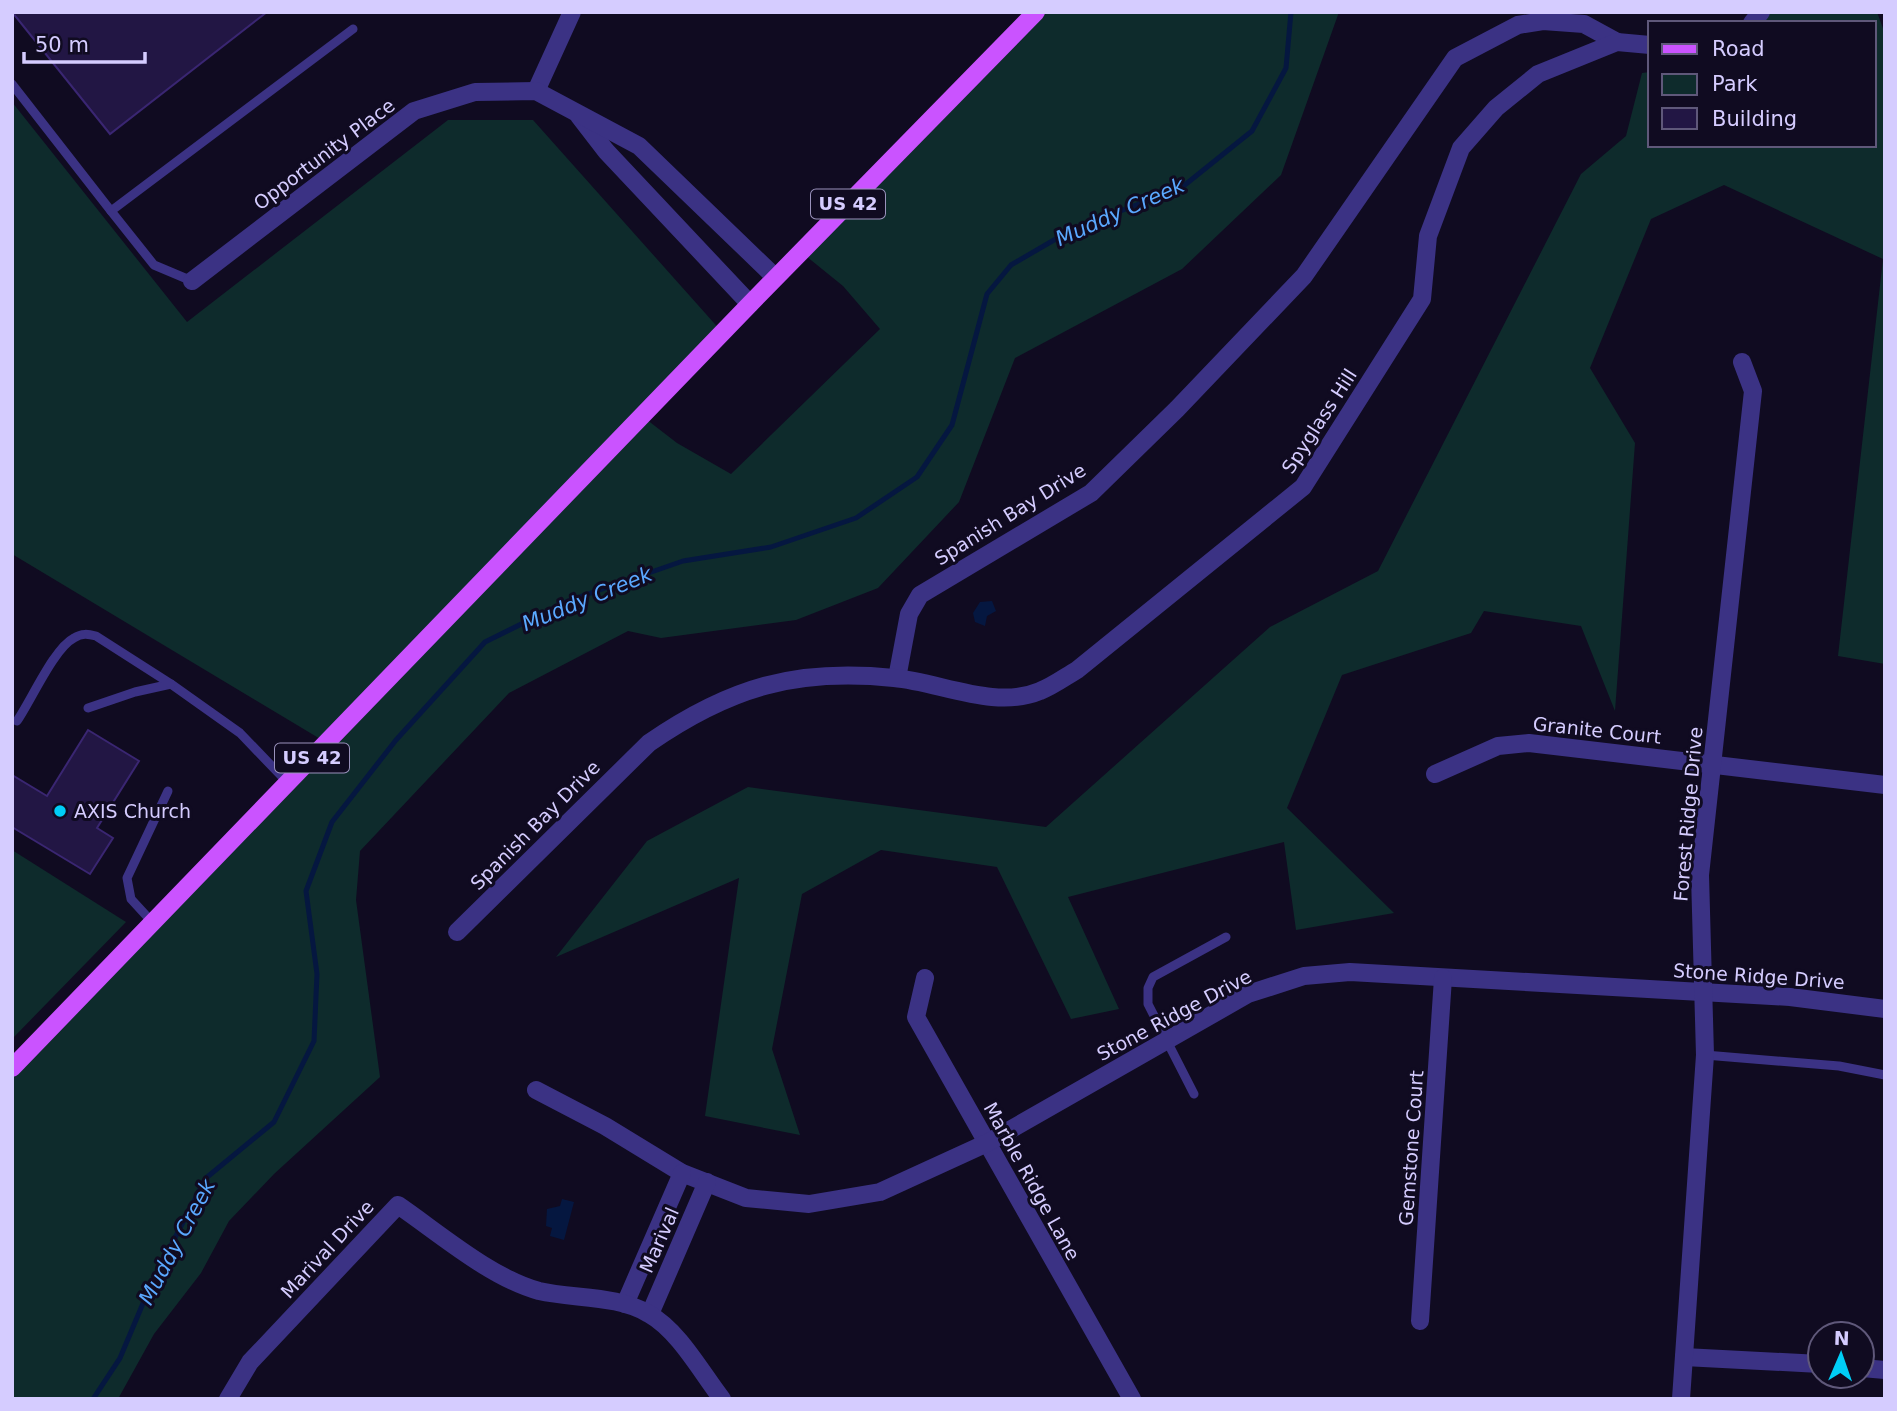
<svg xmlns="http://www.w3.org/2000/svg" width="1897" height="1411" viewBox="0 0 1897 1411" font-family="'DejaVu Sans',sans-serif">
  <style>
    .green { fill: #0e2b2c }
    .water { fill: #051740 }
    .lines { fill: none; stroke-linecap: round; stroke-linejoin: round }
    .stream { stroke: #051740; stroke-width: 5 }
    .building { fill: #221644; stroke: #3a2672; stroke-width: 2 }
    .lane { stroke: #3b3284; stroke-width: 9 }
    .street { stroke: #3b3284; stroke-width: 18 }
    .primary { stroke: #ca53ff; stroke-width: 18 }
    .poi-dot { fill: #00cef7; stroke: #100b21; stroke-width: 2.5 }
    .labels { text-anchor: middle; stroke-width: 6; stroke-linejoin: round; paint-order: stroke }
    .shield { fill: #100b21; stroke: #9a92bc; stroke-width: 2 }
    .shield-label { font-size: 18px; font-weight: bold; fill: #d5ccff }
    .street-label { font-size: 19px; fill: #d5ccff; stroke: #100b21 }
    .poi-label { font-size: 19px; fill: #d5ccff; stroke: #100b21; text-anchor: start }
    .water-label { font-size: 21px; font-style: italic; fill: #5aa8ff; stroke: #100b21 }
  </style>
  <rect width="100%" height="100%" fill="#100b21"/>
  <g class="green">
    <polygon points="1036,12 1339,12 1281,175 1182,269 1015,358 959,502 878,588 796,620 661,638 628,631 509,693 360,851 356,900 380,1077 274,1174 229,1221 201,1273 154,1334 118,1399 12,1399 12,1068 327,743 12,554 12,102 187,322 448,120 533,120 722,332 642,416 677,443 731,474 880,329 843,286 801,252"/>
    <polygon points="1769,12 1877,12 1885,34 1885,664 1838,656 1883,259 1724,185 1651,219 1590,368 1635,443 1615,711 1581,626 1484,611 1471,633 1342,675 1287,808 1394,913 1296,930 1284,842 1068,897 1119,1009 1071,1019 997,867 881,850 802,894 772,1049 800,1135 705,1116 739,878 556,957 647,841 748,787 1046,827 1270,627 1378,571 1581,174 1626,136 1642,73 1650,72 1650,145 1874,145 1874,23 1761,23"/>
    <polygon points="12,850 126,922 12,1039"/>
  </g>
  <g class="water">
    <polygon points="992,601 996,611 987,616 985,626 975,622 973,613 980,602"/>
    <polygon points="562,1199 574,1202 564,1240 550,1236 552,1228 546,1226 547,1209 560,1206"/>
  </g>
  <g class="lines">
    <polyline class="stream" points="93,1399 120,1358 152,1282 206,1178 274,1122 314,1041 317,974 306,891 332,822 396,740 485,642 568,601 683,561 771,547 856,518 917,477 952,425 987,294 1011,265 1073,229 1181,188 1252,131 1286,68 1291,12"/>
  </g>
  <g class="building">
    <polygon points="12,12 267,12 110,134"/>
    <polygon points="88,730 139,761 97,828 113,838 90,874 12,827 12,775 47,796"/>
  </g>
  <g class="lines">
    <g class="lane">
      <polyline points="12,84 111,211"/>
      <polyline points="192,281 154,265 111,211 353,29"/>
      <polyline points="88,708 135,692 171,684 240,733 288,783"/>
      <path d="M 17,721 C 31,701 54,648 74,638 C 82,633 88,634 96,636 L 171,684"/>
      <polyline points="153,923 131,899 127,878 168,791"/>
      <polyline points="1705,1055 1839,1066 1885,1075"/>
      <polyline points="1194,1094 1148,1004 1148,988 1153,977 1226,937"/>
    </g>
    <g class="street">
      <polyline points="1752,23 1761,12"/>
      <polyline points="536,91 572,12"/>
      <polyline points="579,116 606,151 750,304"/>
      <polyline points="192,281 414,111 475,92 536,91 639,146 775,277"/>
      <polyline points="897,678 909,614 920,595 1091,493 1177,409 1304,276 1455,58 1518,25 1543,21 1584,24 1617,42"/>
      <polyline points="1435,774 1498,746 1529,743 1885,785"/>
      <path d="M 457,932 L 649,743 C 730,687 796,668 894,678 C 940,682 995,710 1040,691 C 1053,686 1065,677 1077,670 L 1303,487 L 1422,299 L 1428,236 L 1461,148 L 1496,108 L 1538,74 L 1617,42 L 1650,45"/>
      <polyline points="925,978 916,1017 1132,1399"/>
      <polyline points="536,1090 605,1126 682,1173 746,1198 809,1204 880,1192 987,1143 1248,994 1304,976 1350,972 1790,997 1885,1009"/>
      <polyline points="625,1304 682,1173"/>
      <polyline points="650,1314 707,1182"/>
      <polyline points="1420,1321 1443,978"/>
      <polyline points="1684,1357 1820,1364"/>
      <polyline points="1862,1368 1885,1370"/>
      <path d="M 228,1399 L 250,1362 L 398,1205 C 439,1233 491,1278 539,1291 C 574,1299 618,1295 649,1314 C 679,1331 701,1372 722,1399"/>
      <polyline points="1681,1399 1705,1055 1700,875 1753,391 1742,362"/>
    </g>
    <polyline class="primary" points="12,1068 750,304 1036,12"/>
  </g>
  <circle class="poi-dot" cx="60" cy="811" r="7"/>
  <g class="labels">
    <g class="shield">
      <rect x="811" y="189.5" width="74" height="29" rx="5"/>
      <rect x="275" y="743.5" width="74" height="29" rx="5"/>
    </g>
    <g class="shield-label">
      <text x="848" y="210">US 42</text>
      <text x="312" y="764">US 42</text>
    </g>
    <g class="street-label">
      <text transform="translate(324 154) rotate(-37)" y="7">Opportunity Place</text>
      <text transform="translate(1319 421) rotate(-57)" y="7">Spyglass Hill</text>
      <text transform="translate(1010 514) rotate(-32)" y="7">Spanish Bay Drive</text>
      <text transform="translate(1597 730) rotate(6)" y="7">Granite Court</text>
      <text transform="translate(1688 814) rotate(-85)" y="7">Forest Ridge Drive</text>
      <text transform="translate(535 825) rotate(-45)" y="7">Spanish Bay Drive</text>
      <text transform="translate(1759 976) rotate(4)" y="7">Stone Ridge Drive</text>
      <text transform="translate(1174 1015) rotate(-28)" y="7">Stone Ridge Drive</text>
      <text transform="translate(1411 1148) rotate(-86)" y="7">Gemstone Court</text>
      <text transform="translate(1032 1181) rotate(61)" y="7">Marble Ridge Lane</text>
      <text transform="translate(659 1240) rotate(-66)" y="7">Marival</text>
      <text transform="translate(327 1249) rotate(-47)" y="7">Marival Drive</text>
    </g>
    <g class="poi-label">
      <text x="74" y="818">AXIS Church</text>
    </g>
    <g class="water-label">
      <text transform="translate(1120 212) rotate(-24)" y="7">Muddy Creek</text>
      <text transform="translate(587 599) rotate(-22)" y="7">Muddy Creek</text>
      <text transform="translate(177 1242) rotate(-62)" y="7">Muddy Creek</text>
    </g>
  </g>
  <rect width="1897" height="1411" fill="none" stroke="#d5ccff" stroke-width="28"/>
  <rect x="1648" y="21" width="228" height="126" fill="#100b21" stroke="#5f587a" stroke-width="2"/>
  <rect x="1662" y="44" width="35" height="10" fill="#ca53ff" stroke="#5f587a" stroke-width="2"/>
  <text x="1712" y="56" font-size="21" fill="#d5ccff">Road</text>
  <rect x="1662" y="74" width="35" height="21" fill="#0e2b2c" stroke="#5f587a" stroke-width="2"/>
  <text x="1712" y="91" font-size="21" fill="#d5ccff">Park</text>
  <rect x="1662" y="108" width="35" height="21" fill="#221644" stroke="#5f587a" stroke-width="2"/>
  <text x="1712" y="126" font-size="21" fill="#d5ccff">Building</text>
  <g transform="translate(1841 1355) rotate(2)"><circle r="33" fill="#100b21" stroke="#5f587a" stroke-width="2"/>
  <path d="M0-5L12 26L0 18L-12 26Z" fill="#00cef7"/>
  <text y="-10" font-size="19" font-weight="bold" text-anchor="middle" fill="#d5ccff">N</text>
  </g>
  <path d="M24 52v10h121v-10" fill="none" stroke="#d5ccff" stroke-width="3.5"/>
  <text x="35" y="52" font-size="21" fill="#d5ccff" stroke="#100b21" stroke-width="5" paint-order="stroke">50 m</text>
</svg>
